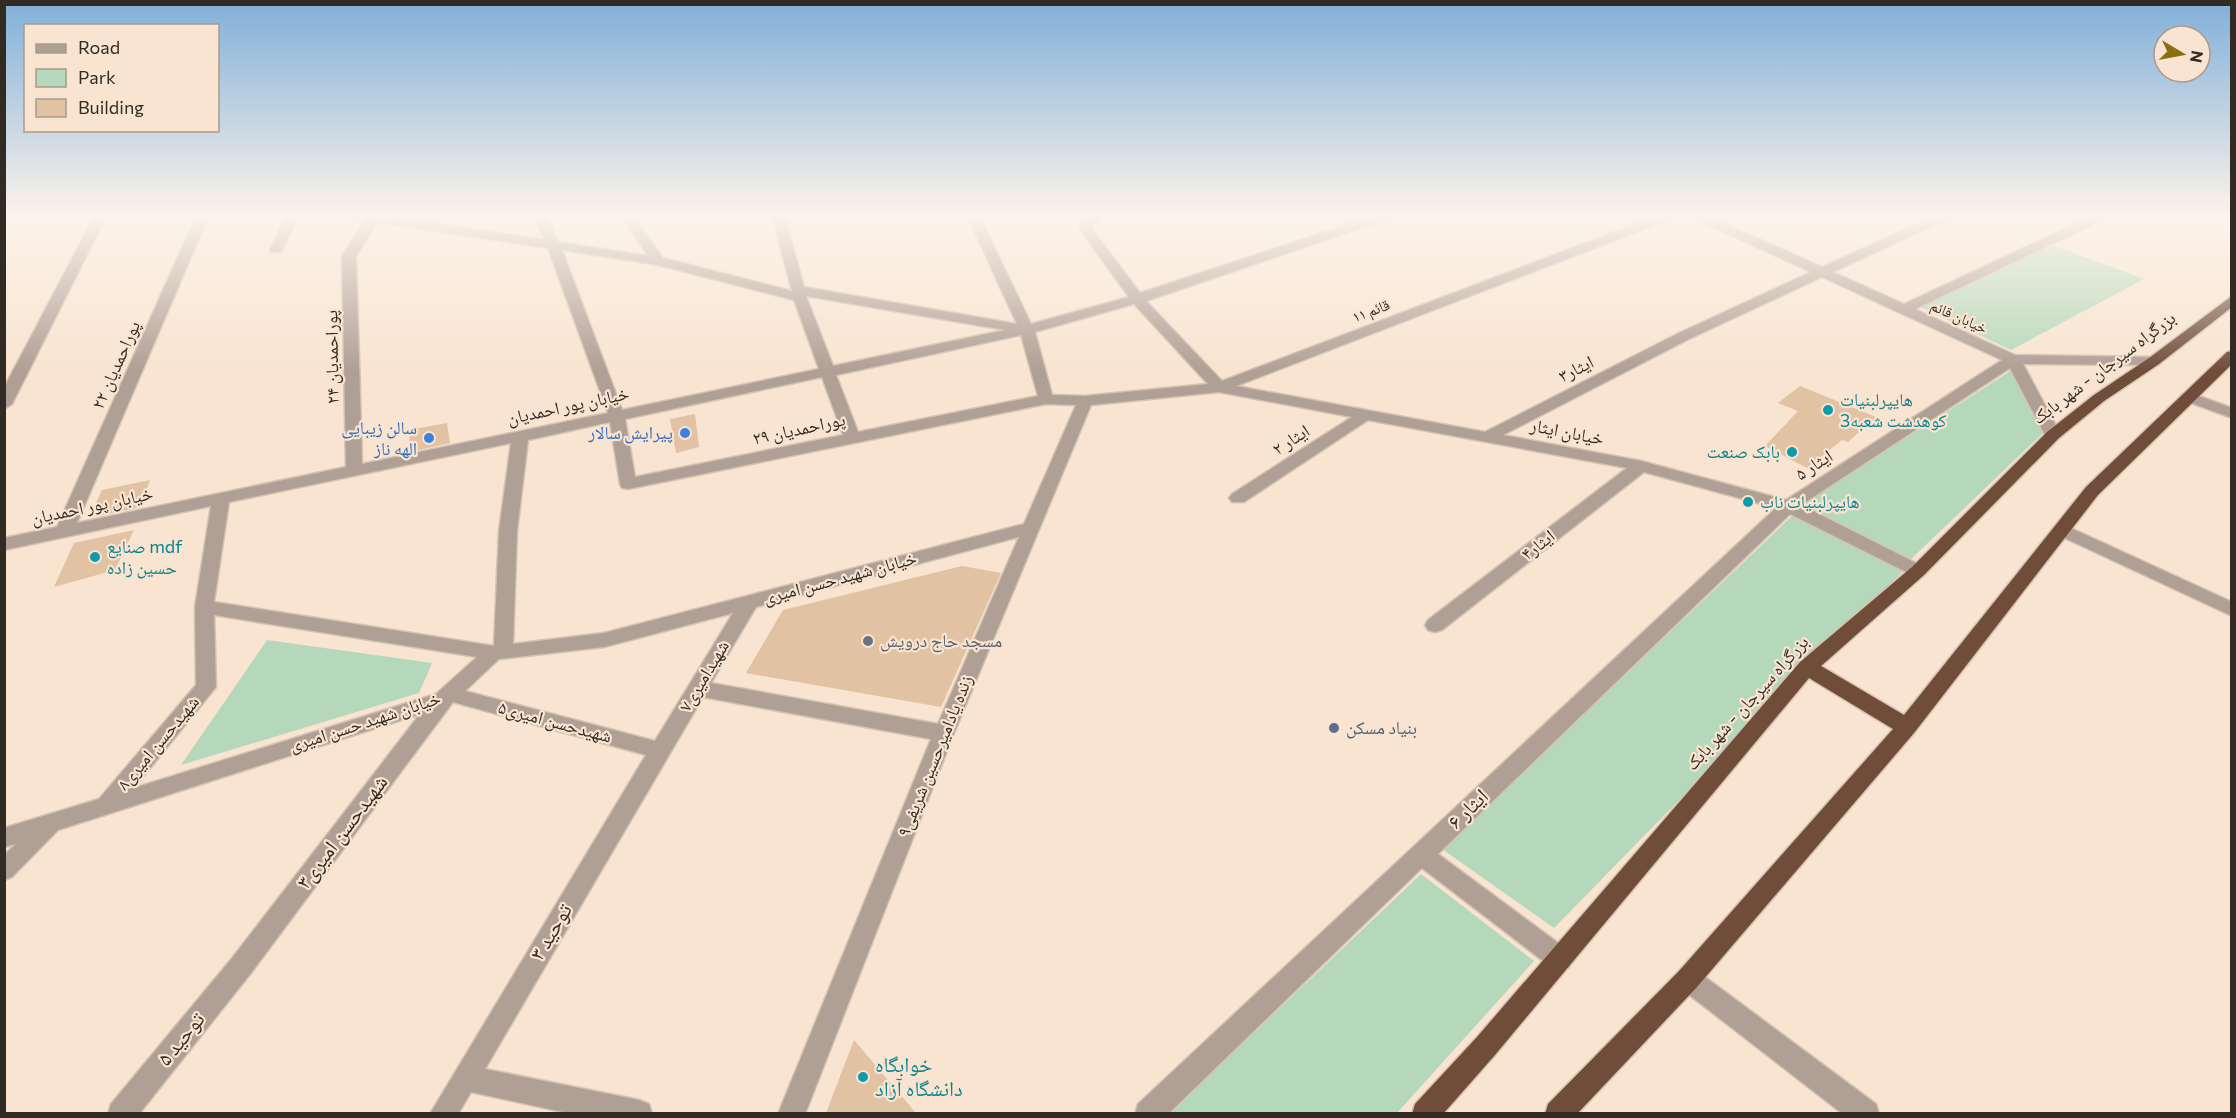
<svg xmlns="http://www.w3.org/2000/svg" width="2236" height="1118" viewBox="0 0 2236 1118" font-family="Commissioner,'Noto Naskh Arabic',sans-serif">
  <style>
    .green { fill: #b5d8ba }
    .building { fill: #e1c2a2 }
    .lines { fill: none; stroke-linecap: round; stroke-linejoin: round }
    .minor-casing { stroke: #d4c3b1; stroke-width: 3 }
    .highway-casing { stroke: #d4c3b1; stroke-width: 3 }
    .minor { fill: #b09f95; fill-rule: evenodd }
    .highway { fill: #6f4d39; fill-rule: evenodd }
    .culture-dot { fill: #0f9aa8; stroke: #f8e4d0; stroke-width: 2 }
    .shop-dot { fill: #3f7fe0; stroke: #f8e4d0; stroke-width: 2 }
    .worship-dot { fill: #6b7280; stroke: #f8e4d0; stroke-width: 2 }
    .service-dot { fill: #5c6f8a; stroke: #f8e4d0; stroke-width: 2 }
    .labels { text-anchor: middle; stroke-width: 4.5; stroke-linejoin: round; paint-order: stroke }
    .far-street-label { font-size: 15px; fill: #322b23; stroke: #f8e4d0 }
    .street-label { font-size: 18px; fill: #322b23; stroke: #f8e4d0 }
    .culture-label { font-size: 18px; fill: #0d838f; stroke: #f8e4d0; text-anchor: start }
    .shop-label { font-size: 18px; fill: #366cbe; stroke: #f8e4d0; text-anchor: end }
    .worship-label { font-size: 18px; fill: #5b616d; stroke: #f8e4d0; text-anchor: start }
    .service-label { font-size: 18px; fill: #4e5e75; stroke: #f8e4d0; text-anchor: start }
    .near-street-label { font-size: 21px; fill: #322b23; stroke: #f8e4d0 }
    .near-culture-label { font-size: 21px; fill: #0d838f; stroke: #f8e4d0; text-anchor: start }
  </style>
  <rect width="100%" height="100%" fill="#f8e4d0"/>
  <g class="green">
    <polygon points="2052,245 2144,279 2011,350 1920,307"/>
    <polygon points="2012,370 2044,432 1909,561 1800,506"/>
    <polygon points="1792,516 1903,571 1554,928 1442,849"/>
    <polygon points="267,640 432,663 419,693 181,765"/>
    <polygon points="1421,874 1534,961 1397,1113 1169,1113"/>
  </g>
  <g class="building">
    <polygon points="1800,386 1876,417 1848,442 1842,440 1807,468 1765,446 1798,411 1778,403"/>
    <polygon points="695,414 699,447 676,453 670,419"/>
    <polygon points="447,423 450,443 410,452 409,430"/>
    <polygon points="150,480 141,507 98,516 91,514 102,490"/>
    <polygon points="134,530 115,570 54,587 74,543"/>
    <polygon points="962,566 1001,573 941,707 746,673 783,610"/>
    <polygon points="854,1040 916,1113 826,1113"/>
  </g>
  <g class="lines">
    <defs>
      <g id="minor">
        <polygon points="95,215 107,215 12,404 4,409 4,388"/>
        <path d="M 199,215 L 211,215 L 206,222 L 77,523 L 346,467 L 342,256 L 366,220 L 352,218 L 350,215 L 381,215 L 545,240 L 533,215 L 545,215 L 558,242 L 648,256 L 621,215 L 633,215 L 663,258 L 792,291 L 772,215 L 784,215 L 804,287 L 1017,324 L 967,215 L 979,215 L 1031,324 L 1129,297 L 1078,227 L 1091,215 L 1104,215 L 1091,228 L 1140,293 L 1376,215 L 1393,215 L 1391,218 L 1146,301 L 1222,381 L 1659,215 L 1675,215 L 1673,218 L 1236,386 L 1485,432 L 1679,333 L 1811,272 L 1693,218 L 1691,215 L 1706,215 L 1822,267 L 1937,215 L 1952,215 L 1950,218 L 1833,272 L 1904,304 L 2094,215 L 2109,215 L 2107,218 L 1915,309 L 2015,355 L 2154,357 L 2161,361 L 2154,365 L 2023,364 L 2061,435 L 2053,440 L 2045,435 L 2010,368 L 1801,505 L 1924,567 L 1927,571 L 1924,575 L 1918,577 L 1912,575 L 1790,514 L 1438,854 L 1569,951 L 1572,959 L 1569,967 L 1560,970 L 1551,967 L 1422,868 L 1168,1114 L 1135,1114 L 1138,1104 L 1776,508 L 1644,472 L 1442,630 L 1435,632 L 1428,630 L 1425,625 L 1428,620 L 1627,468 L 1368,420 L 1244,502 L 1232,502 L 1229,498 L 1232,494 L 1352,417 L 1219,392 L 1091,405 L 954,733 L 805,1114 L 778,1114 L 931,739 L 703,697 L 485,1069 L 639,1100 L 649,1104 L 652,1114 L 572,1114 L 471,1092 L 458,1114 L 430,1114 L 646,755 L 453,702 L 251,973 L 139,1114 L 108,1114 L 111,1104 L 233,957 L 420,714 L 58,830 L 12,877 L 4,880 L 4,855 L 16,844 L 4,847 L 4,828 L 99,799 L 196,685 L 195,607 L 211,506 L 4,550 L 4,538 L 57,527 L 194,221 ZM 377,222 L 548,248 L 608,413 L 362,464 L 356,256 ZM 562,250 L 658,265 L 794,300 L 819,369 L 622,410 ZM 1822,277 L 2002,360 L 1786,500 L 1641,461 L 1503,435 L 1689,339 ZM 806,296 L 1005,330 L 833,366 ZM 1134,304 L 1208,384 L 1085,396 L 1052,395 L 1035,332 ZM 1021,335 L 1038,396 L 858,432 L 836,375 ZM 822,377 L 843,435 L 635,477 L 625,419 ZM 1046,404 L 1076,405 L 1024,524 L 604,633 L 513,644 L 517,531 L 528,440 L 610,422 L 620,484 L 622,488 L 628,489 ZM 511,443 L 499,531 L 494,646 L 214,602 L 229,502 ZM 1019,537 L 938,724 L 711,683 L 756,607 ZM 733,613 L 655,741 L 465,691 L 499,659 L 604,647 ZM 214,615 L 477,657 L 436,694 L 134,788 L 216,687 Z"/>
        <polygon points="287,215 299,215 281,252 271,252 270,249"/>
        <polygon points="2188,392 2232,408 2232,418 2183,400 2180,397 2183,394"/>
        <polygon points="2062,524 2232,602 2232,616 2056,534 2053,530 2056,526"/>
        <polygon points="1688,967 1697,971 1876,1104 1879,1114 1843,1114 1679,987 1676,979 1679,971"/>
      </g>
      <polygon id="highway" points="2232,296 2232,307 2159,364 2104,401 2059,438 1924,575 1821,666 1904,715 2086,487 2227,352 2232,351 2232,364 2098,495 1914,733 1697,987 1577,1114 1545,1114 1548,1104 1679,971 1893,729 1809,678 1495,1055 1443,1114 1412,1114 1415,1104 1477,1037 1800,662 1912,567 2047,432 2094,395 2149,358"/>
    </defs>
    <use href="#minor" class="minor-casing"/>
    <use href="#highway" class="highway-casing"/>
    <use href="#minor" class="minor"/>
    <use href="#highway" class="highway"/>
  </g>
  <linearGradient id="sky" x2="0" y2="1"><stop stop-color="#80afd9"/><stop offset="0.58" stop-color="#fcf3ea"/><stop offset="1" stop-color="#fcf3ea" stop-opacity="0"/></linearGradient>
  <rect width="2236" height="371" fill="url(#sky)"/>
  <g class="culture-dot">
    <circle cx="1828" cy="410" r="6"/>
    <circle cx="1792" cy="452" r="6"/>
    <circle cx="1748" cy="502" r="6"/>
    <circle cx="95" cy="557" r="6"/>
    <circle cx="863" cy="1077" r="6"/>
  </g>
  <g class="shop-dot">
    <circle cx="685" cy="433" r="6"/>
    <circle cx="429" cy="438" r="6"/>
  </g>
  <circle class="worship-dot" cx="868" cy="641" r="6"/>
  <circle class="service-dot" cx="1334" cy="728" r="6"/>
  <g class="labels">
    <g class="far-street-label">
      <text transform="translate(1371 311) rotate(-21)" y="5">قائم ۱۱</text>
      <text transform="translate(1959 317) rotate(24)" y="5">خیابان قائم</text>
    </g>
    <g class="street-label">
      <text transform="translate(332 357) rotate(-91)" y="6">پوراحمدیان ۲۴</text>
      <text transform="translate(116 365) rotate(-66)" y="6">پوراحمدیان ۲۲</text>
      <text transform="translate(2104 368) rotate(-37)" y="6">بزرگراه سیرجان - شهر بابک</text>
      <text transform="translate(1576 369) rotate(-27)" y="6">ایثار۳</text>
      <text transform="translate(568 406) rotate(-12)" y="6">خیابان پور احمدیان</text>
      <text transform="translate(799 429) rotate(-12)" y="6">پوراحمدیان ۲۹</text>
      <text transform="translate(1567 432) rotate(11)" y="6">خیابان ایثار</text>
      <text transform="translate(1291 440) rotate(-33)" y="6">ایثار ۲</text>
      <text transform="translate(1814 465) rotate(-33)" y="6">ایثار ۵</text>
      <text transform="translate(92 506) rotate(-12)" y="6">خیابان پور احمدیان</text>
      <text transform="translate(1538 545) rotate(-38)" y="6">ایثار۴</text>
      <text transform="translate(840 578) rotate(-15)" y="6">خیابان شهید حسن امیری</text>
      <text transform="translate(704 676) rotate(-59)" y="6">شهیدامیری۷</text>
      <text transform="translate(1747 703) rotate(-48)" y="6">بزرگراه سیرجان - شهر بابک</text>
      <text transform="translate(365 722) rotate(-18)" y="6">خیابان شهید حسن امیری</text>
      <text transform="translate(555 722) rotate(15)" y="6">شهیدحسن امیری۵</text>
      <text transform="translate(158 743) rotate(-50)" y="6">شهیدحسن امیری۸</text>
      <text transform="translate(935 756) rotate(-68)" y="6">زنده یادامیرحسین شریفی۹</text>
    </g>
    <g class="culture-label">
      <text x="1840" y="406">هایپرلبنیات<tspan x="1840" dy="21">کوهدشت شعبه3</tspan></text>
      <text x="1780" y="458" text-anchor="end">بابک صنعت</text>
      <text x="1760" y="508">هایپرلبنیات ناب</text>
      <text x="107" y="553">صنایع mdf<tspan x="107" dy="21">حسین زاده</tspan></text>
    </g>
    <g class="shop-label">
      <text x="417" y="434">سالن زیبایی<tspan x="417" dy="21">الهه ناز</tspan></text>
      <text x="673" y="439">پیرایش سالار</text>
    </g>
    <g class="worship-label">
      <text x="880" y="647">مسجد حاج درویش</text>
    </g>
    <g class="service-label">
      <text x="1346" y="734">بنیاد مسکن</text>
    </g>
    <g class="near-street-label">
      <text transform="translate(1468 809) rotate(-44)" y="7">ایثار ۶</text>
      <text transform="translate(342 832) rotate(-53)" y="7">شهیدحسن امیری۳</text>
      <text transform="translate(551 932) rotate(-59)" y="7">توحید ۳</text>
      <text transform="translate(181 1039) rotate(-51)" y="7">توحید ۵</text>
    </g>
    <g class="near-culture-label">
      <text x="875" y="1072">خوابگاه<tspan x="875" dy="24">دانشگاه آزاد</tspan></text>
    </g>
  </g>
  <rect width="2236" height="1118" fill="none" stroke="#322b23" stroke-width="12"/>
  <rect x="24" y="24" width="195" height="108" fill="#f8e4d0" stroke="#a99a8b" stroke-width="1.5"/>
  <rect x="36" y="44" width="30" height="9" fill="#b09f95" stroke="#a99a8b" stroke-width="1.5"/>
  <text x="78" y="54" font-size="18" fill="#322b23">Road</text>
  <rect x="36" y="69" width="30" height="18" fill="#b5d8ba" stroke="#a99a8b" stroke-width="1.5"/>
  <text x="78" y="84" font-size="18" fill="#322b23">Park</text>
  <rect x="36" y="99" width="30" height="18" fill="#e1c2a2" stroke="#a99a8b" stroke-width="1.5"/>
  <text x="78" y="114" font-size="18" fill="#322b23">Building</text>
  <g transform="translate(2182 54) rotate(100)"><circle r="28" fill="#f8e4d0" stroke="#a99a8b" stroke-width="1.5"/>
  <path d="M0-4.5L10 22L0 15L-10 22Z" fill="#886f0f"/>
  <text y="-9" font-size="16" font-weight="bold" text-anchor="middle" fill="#322b23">N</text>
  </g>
</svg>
